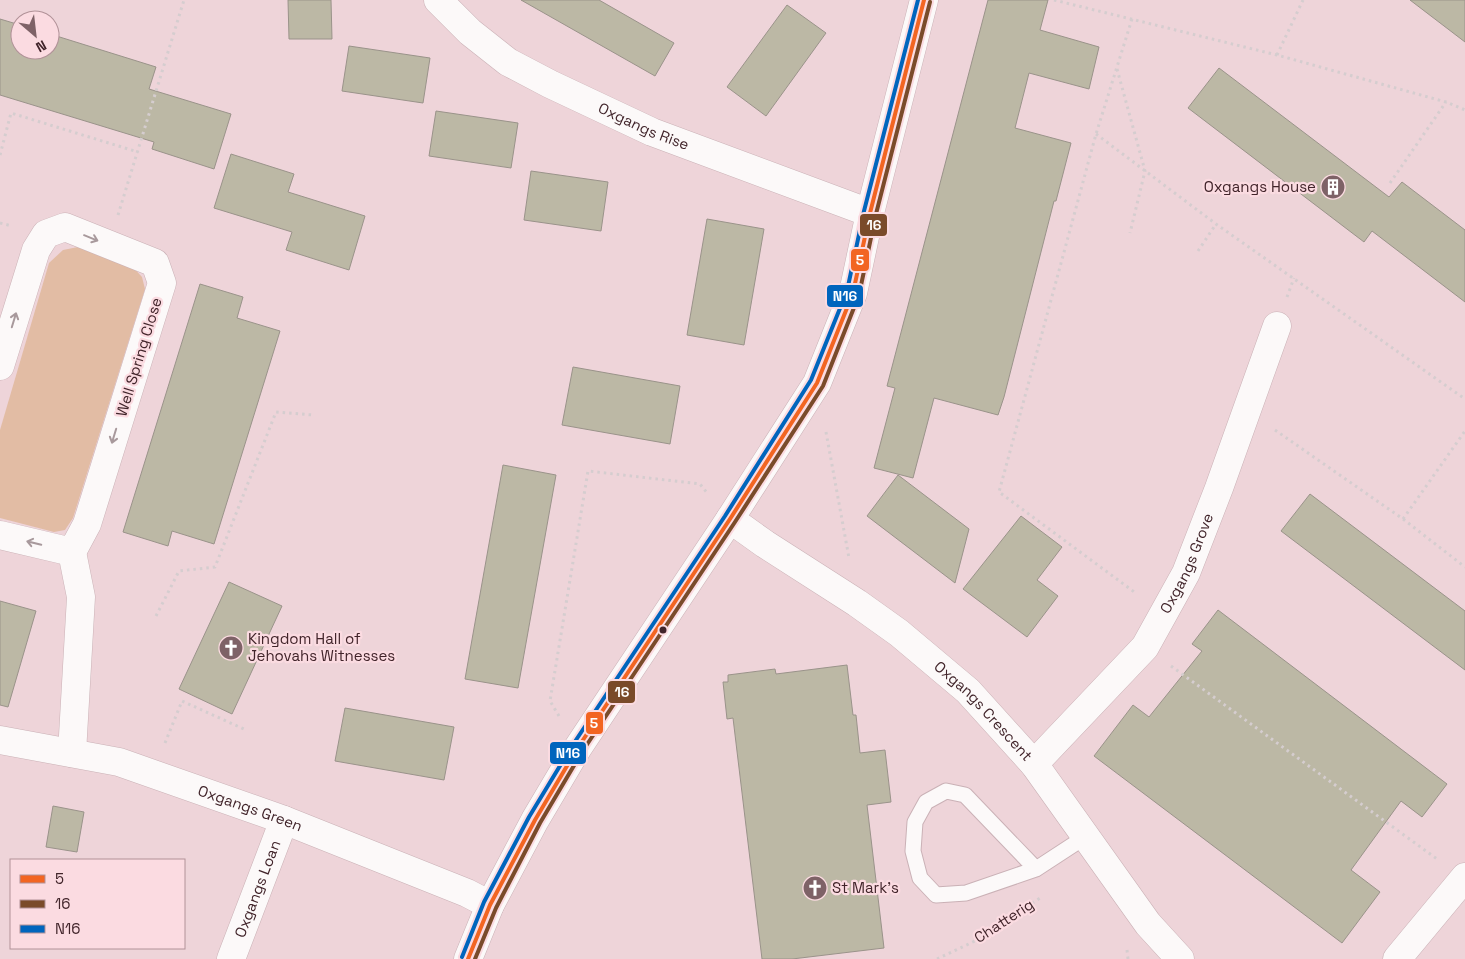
<svg xmlns="http://www.w3.org/2000/svg" width="1465" height="959" viewBox="0 0 1465 959" font-family="'Space Grotesk',sans-serif">
  <style>
    .green { fill: #e2bca4 }
    .building { fill: #bcb8a5; stroke: #9a938a }
    .lines { fill: none; stroke-linecap: round; stroke-linejoin: round }
    .lane-casing { stroke: #cab1b6; stroke-width: 17 }
    .street-casing { stroke: #cab1b6; stroke-width: 29 }
    .secondary-casing { stroke: #cab1b6; stroke-width: 29 }
    .path { stroke: #d5cdcf; stroke-width: 3; stroke-dasharray: 2.5 4; stroke-linecap: butt }
    .lane { stroke: #fcf9f9; stroke-width: 15 }
    .street { stroke: #fcf9f9; stroke-width: 28 }
    .secondary { stroke: #fcf9f9; stroke-width: 28 }
    .bus-1-casing { stroke: #fbdbe1; stroke-width: 8 }
    .bus-2-casing { stroke: #fbdbe1; stroke-width: 8 }
    .bus-3-casing { stroke: #fbdbe1; stroke-width: 8 }
    .bus-1 { stroke: #f26522; stroke-width: 4 }
    .bus-2 { stroke: #7a4b2a; stroke-width: 4 }
    .bus-3 { stroke: #0065bd; stroke-width: 4 }
    .oneway { stroke: #a8999c }
    .bus-dot { fill: #41242a; stroke: #fbdbe1; stroke-width: 2 }
    .labels { text-anchor: middle; stroke-width: 4.5; stroke-linejoin: round; paint-order: stroke }
    .street-label { font-size: 15px; fill: #41242a; stroke: #fbdbe1 }
    .poi-label { font-size: 15px; fill: #41242a; stroke: #fbdbe1; text-anchor: start }
    .line-badge { stroke: #fbdbe1; stroke-width: 2 }
    .badge-label { font-size: 14px; text-anchor: middle; font-weight: bold; fill: #fff }
  </style>
  <rect width="100%" height="100%" fill="#eed4d9"/>
  <polygon class="green" points="78,247 132,266 142,277 145,289 73,518 65,530 54,532 0,518 0,430 49,263 63,250"/>
  <g class="building">
    <polygon points="288,0 331,0 332,39 289,39"/>
    <polygon points="521,0 599,0 674,43 655,76"/>
    <polygon points="988,0 1048,0 1040,30 1099,47 1089,89 1029,73 1015,128 1071,143 1056,201 1054,201 1004,397 998,415 934,398 913,478 874,468 895,388 887,386"/>
    <polygon points="1410,0 1465,0 1465,42"/>
    <polygon points="787,5 826,33 766,116 727,87"/>
    <polygon points="0,19 20,25 20,50 50,50 50,34 156,67 149,89 231,114 214,169 152,149 154,142 0,95"/>
    <polygon points="349,46 430,58 423,103 342,91"/>
    <polygon points="1219,68 1389,197 1402,182 1465,230 1465,302 1372,231 1364,242 1188,108"/>
    <polygon points="436,111 518,123 511,168 429,156"/>
    <polygon points="231,154 294,174 288,192 365,216 349,270 286,250 292,232 214,208"/>
    <polygon points="531,171 608,182 601,231 524,220"/>
    <polygon points="707,219 764,229 744,345 687,335"/>
    <polygon points="200,284 243,297 237,318 280,331 214,544 172,531 168,546 123,532"/>
    <polygon points="573,367 680,386 670,444 562,425"/>
    <polygon points="503,465 556,475 518,688 465,679"/>
    <polygon points="898,475 969,529 955,583 867,516"/>
    <polygon points="1310,494 1465,611 1465,670 1281,531"/>
    <polygon points="1021,516 1062,547 1037,580 1058,596 1027,637 963,589"/>
    <polygon points="229,582 282,606 232,714 179,689"/>
    <polygon points="0,601 36,611 8,707 0,705"/>
    <polygon points="1218,610 1447,784 1422,817 1401,801 1351,870 1380,892 1342,943 1094,756 1133,705 1149,717 1202,651 1192,644"/>
    <polygon points="847,665 853,715 856,715 860,753 885,750 891,802 867,805 884,948 792,959 762,959 733,718 727,719 723,682 728,682 728,675 775,669 776,674"/>
    <polygon points="345,708 454,727 444,780 335,761"/>
    <polygon points="53,806 84,812 77,852 46,847"/>
  </g>
  <g class="lines">
    <defs>
      <polyline id="lane" points="1036,869 965,795 946,791 926,802 915,822 913,851 920,878 936,895 966,893 1036,869 1085,837"/>
      <g id="street">
        <path id="s1" d="M 438,0 L 470,32 L 508,62 L 550,84 L 652,132 L 870,213"/>
        <polyline points="0,366 36,250 46,234 65,227 155,263 162,283 87,524 72,552 0,535"/>
        <path id="s2" d="M 730,519 L 765,544 L 857,603 L 899,633 L 968,691 L 1034,764 L 1148,924 L 1180,959"/>
        <polyline points="72,552 81,597 72,753"/>
        <path id="s3" d="M 0,740 L 119,762 L 284,820 L 467,893 L 490,905"/>
        <path id="s4" d="M 1034,764 L 1145,647 L 1186,573 L 1219,488 L 1277,326"/>
        <path id="s5" d="M 231,959 L 284,820"/>
        <polyline points="1397,959 1465,877"/>
      </g>
      <polyline id="secondary" points="468,959 490,905 535,820 577,749 730,519 817,383 853,293 870,213 924,0"/>
    </defs>
    <use href="#lane" class="lane-casing"/>
    <use href="#street" class="street-casing"/>
    <use href="#secondary" class="secondary-casing"/>
    <g class="path">
      <polyline points="1054,0 1277,55 1446,102 1465,110"/>
      <polyline points="1132,19 1096,134 999,492 1137,594"/>
      <polyline points="1277,55 1303,0"/>
      <polyline points="1117,69 1145,171 1130,233"/>
      <polyline points="1096,134 1216,224 1465,399"/>
      <polyline points="0,155 11,113 138,152"/>
      <polyline points="1390,183 1446,102"/>
      <polyline points="118,215 184,0"/>
      <polyline points="0,223 12,226"/>
      <polyline points="1198,251 1216,224"/>
      <polyline points="1287,297 1294,278"/>
      <polyline points="1275,430 1403,519 1465,567"/>
      <polyline points="826,432 849,558"/>
      <polyline points="1403,519 1465,431"/>
      <polyline points="156,616 179,571 215,567 276,412 313,415"/>
      <polyline points="1171,666 1437,859"/>
      <polyline points="559,716 550,701 588,471 700,484 708,494"/>
      <polyline points="165,743 182,701 246,730"/>
      <polyline points="1127,950 1128,959"/>
      <polyline points="937,959 977,940 1040,898"/>
    </g>
    <use href="#lane" class="lane"/>
    <use href="#street" class="street"/>
    <use href="#secondary" class="secondary"/>
    <defs>
      <polyline id="bus-1" points="468,959 490,905 535,820 577,749 730,519 817,383 853,293 870,213 924,0"/>
      <polyline id="bus-2" points="475,959 496,908 540,823 582,752 735,522 823,386 859,295 876,214 930,2"/>
      <polyline id="bus-3" points="462,957 484,902 529,817 572,746 725,516 811,380 847,291 864,211 918,0"/>
    </defs>
    <use href="#bus-1" class="bus-1-casing"/>
    <use href="#bus-2" class="bus-2-casing"/>
    <use href="#bus-3" class="bus-3-casing"/>
    <use href="#bus-1" class="bus-1"/>
    <use href="#bus-2" class="bus-2"/>
    <use href="#bus-3" class="bus-3"/>
  </g>
  <defs><path id="oneway-shaft" d="M-6 0H5M1.5-3L5.5 0L1.5 3" fill="none" stroke-width="1.6" stroke-linecap="round" stroke-linejoin="round" transform="scale(1.25)"/></defs>
  <g class="oneway">
    <use href="#oneway-shaft" transform="translate(91 238) rotate(22)"/>
    <use href="#oneway-shaft" transform="translate(14 320) rotate(-73)"/>
    <use href="#oneway-shaft" transform="translate(114 436) rotate(107)"/>
    <use href="#oneway-shaft" transform="translate(34 543) rotate(-166)"/>
  </g>
  <defs>
    <symbol id="building-disc" viewBox="-11 -11 22 22"><circle r="9.5" fill="#7e6267" stroke="#fbdbe1"/><path d="M-4-6H4V6H1V3H-1V6H-4ZM-2.5-4.3h1.7v1.8h-1.7ZM.8-4.3h1.7v1.8H.8ZM-2.5-1h1.7V.8h-1.7ZM.8-1h1.7V.8H.8Z" fill="#fff"/></symbol>
    <symbol id="church-disc" viewBox="-11 -11 22 22"><circle r="9.5" fill="#7e6267" stroke="#fbdbe1"/><path d="M-1.2-6h2.4v3.5h3.3v2.4h-3.3V6h-2.4V-.1h-3.3v-2.4h3.3Z" fill="#fff"/></symbol>
  </defs>
  <g fill-rule="evenodd">
    <use href="#building-disc" x="1319" y="173" width="28" height="28"/>
    <use href="#church-disc" x="217" y="634" width="28" height="28"/>
    <use href="#church-disc" x="801" y="874" width="28" height="28"/>
  </g>
  <circle class="bus-dot" cx="663" cy="630" r="4.5"/>
  <g class="labels">
    <g class="street-label">
      <text dy="5" stroke="none"><textPath href="#s1" startOffset="244">Oxgangs Rise</textPath></text>
      <text transform="translate(139 357) rotate(-73)" y="5">Well Spring Close</text>
      <text dy="5" stroke="none"><textPath href="#s4" startOffset="255">Oxgangs Grove</textPath></text>
      <text dy="5" stroke="none"><textPath href="#s2" startOffset="319">Oxgangs Crescent</textPath></text>
      <text dy="5" stroke="none"><textPath href="#s3" startOffset="260">Oxgangs Green</textPath></text>
      <text dy="5" stroke="none"><textPath href="#s5" startOffset="75">Oxgangs Loan</textPath></text>
      <text transform="translate(1004 921) rotate(-33)" y="5">Chatterig</text>
    </g>
    <g class="poi-label">
      <text x="1316" y="192" text-anchor="end">Oxgangs House</text>
      <text x="248" y="644">Kingdom Hall of<tspan x="248" dy="17">Jehovahs Witnesses</tspan></text>
      <text x="832" y="893">St Mark's</text>
    </g>
  </g>
  <g class="line-badge">
    <rect x="859" y="213" width="29" height="24" rx="5" fill="#7a4b2a"/>
    <rect x="850" y="248" width="20" height="24" rx="5" fill="#f26522"/>
    <rect x="826" y="284" width="38" height="24" rx="5" fill="#0065bd"/>
    <rect x="607" y="680" width="29" height="24" rx="5" fill="#7a4b2a"/>
    <rect x="585" y="711" width="19" height="24" rx="5" fill="#f26522"/>
    <rect x="549" y="741" width="38" height="24" rx="5" fill="#0065bd"/>
  </g>
  <g class="badge-label">
    <text x="874" y="230">16</text>
    <text x="860" y="265">5</text>
    <text x="845" y="301">N16</text>
    <text x="622" y="697">16</text>
    <text x="594" y="728">5</text>
    <text x="568" y="758">N16</text>
  </g>
  <rect x="10" y="859" width="175" height="90" fill="#fbdbe1" stroke="#b19298"/>
  <rect x="20" y="875" width="25" height="8" fill="#f26522" stroke="#b19298"/>
  <text x="55" y="884" font-size="15" fill="#41242a">5</text>
  <rect x="20" y="900" width="25" height="8" fill="#7a4b2a" stroke="#b19298"/>
  <text x="55" y="909" font-size="15" fill="#41242a">16</text>
  <rect x="20" y="925" width="25" height="8" fill="#0065bd" stroke="#b19298"/>
  <text x="55" y="934" font-size="15" fill="#41242a">N16</text>
  <g transform="translate(35 35) rotate(152)"><circle r="24" fill="#fbdbe1" stroke="#b19298"/>
  <path d="M0-4L9 19L0 12L-9 19Z" fill="#7e6267"/>
  <text y="-8" font-size="14" font-weight="bold" text-anchor="middle" fill="#41242a">N</text>
  </g>
</svg>
